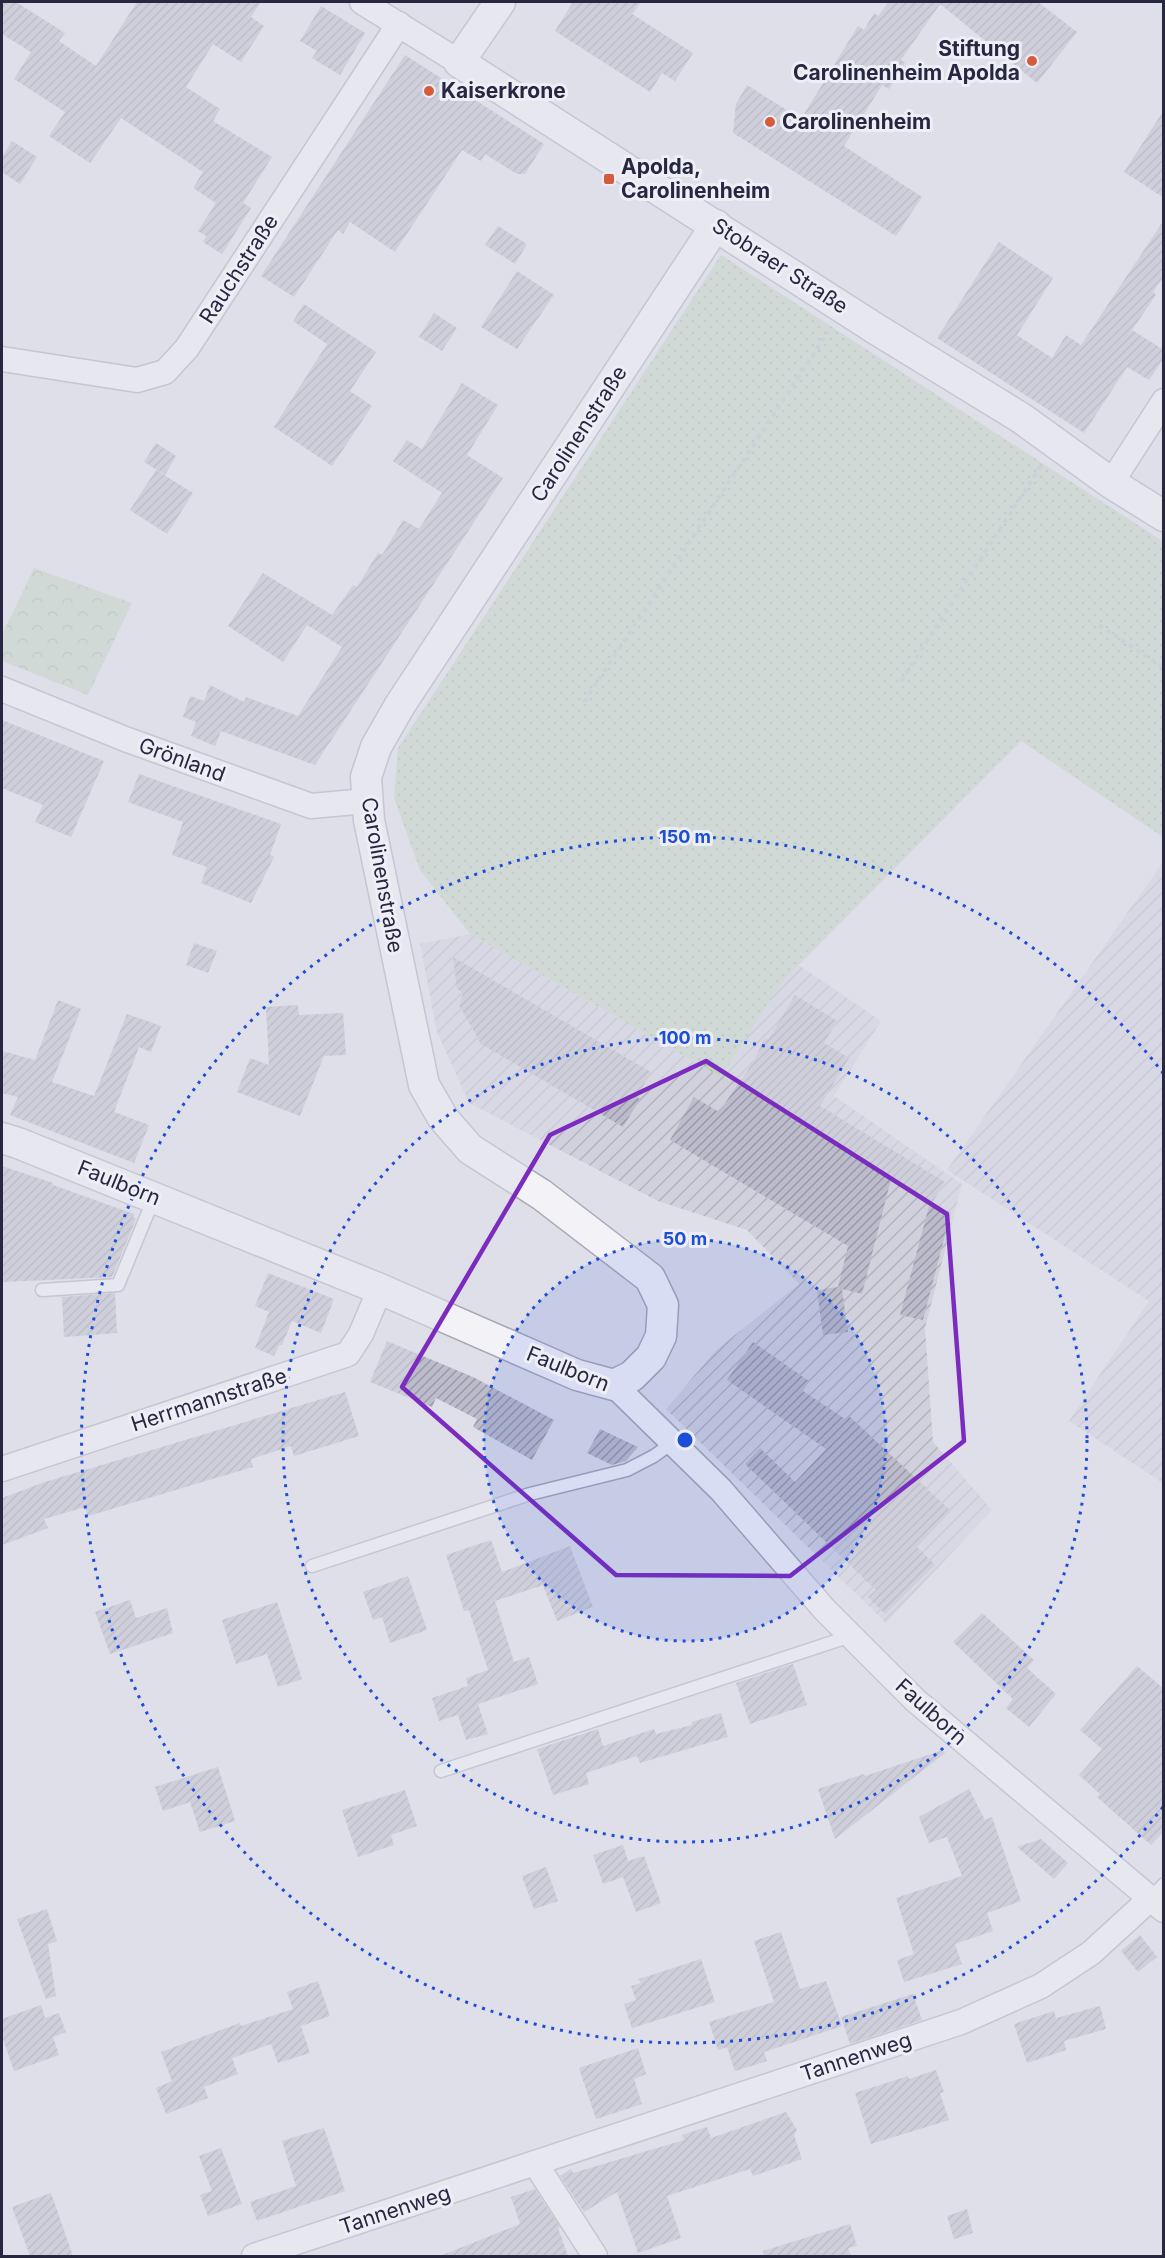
<svg xmlns="http://www.w3.org/2000/svg" width="1165" height="2258" viewBox="0 0 1165 2258" font-family="Inter,sans-serif">
  <style>
    .industrial { fill: url(#industrial-furrows) }
    .grass { fill: url(#grass-dots) }
    .forest { fill: url(#forest-crowns) }
    .building { fill: url(#building-hatch) }
    .lines { fill: none; stroke-linecap: round; stroke-linejoin: round }
    .service-casing { stroke: #a8a8b7; stroke-width: 15 }
    .minor-casing { stroke: #a8a8b7; stroke-width: 27 }
    .tertiary-casing { stroke: #a8a8b7; stroke-width: 33 }
    .path { stroke: #bdbdc8; stroke-width: 4; stroke-dasharray: 4.5 4.5; stroke-linecap: butt }
    .service { stroke: #f2f2f7; stroke-width: 12 }
    .minor { stroke: #f2f2f7; stroke-width: 24 }
    .tertiary { stroke: #f2f2f7; stroke-width: 30 }
    .marked { fill: none; stroke: #7b2cbf; stroke-width: 4.5; stroke-linejoin: round }
    .ring { fill: none; stroke: #1d4ed8; stroke-width: 3; stroke-dasharray: 3 6 }
    .poi-dot { fill: #d45b3d; stroke: #eeeff6; stroke-width: 2 }
    .labels { text-anchor: middle; stroke-width: 6; stroke-linejoin: round; paint-order: stroke }
    .poi-label { font-size: 21px; font-weight: bold; fill: #272741; stroke: #eeeff6; text-anchor: start }
    .street-label { font-size: 21px; fill: #272741; stroke: #eeeff6 }
    .centre { fill: #1d4ed8; stroke: #eeeff6; stroke-width: 3 }
    .ring-label { font-size: 18px; text-anchor: middle; font-weight: bold; fill: #1d4ed8; stroke: #eeeff6; stroke-width: 6; stroke-linejoin: round; paint-order: stroke }
  </style>
  <defs>
    <pattern id="industrial-furrows" width="10" height="10" patternUnits="userSpaceOnUse" patternTransform="scale(1.5)"><rect width="10" height="10" fill="#d1d1de"/><path d="M-1 1l2-2M0 10L10 0M9 11l2-2" fill="none" stroke="#b3b3c0"/></pattern>
    <pattern id="grass-dots" width="8" height="8" patternUnits="userSpaceOnUse" patternTransform="scale(1.5)"><rect width="8" height="8" fill="#c0d3c1"/><path d="M2 2h.1M6 6h.1" fill="none" stroke="#a5b5a7" stroke-width="1.8" stroke-linecap="round"/></pattern>
    <pattern id="forest-crowns" width="20" height="18" patternUnits="userSpaceOnUse" patternTransform="scale(1.5)"><rect width="20" height="18" fill="#c0d3c1"/><path d="M2 6a3 3 0 1 1 6 0M12 15a3 3 0 1 1 6 0" fill="none" stroke="#a5b5a7"/></pattern>
    <pattern id="building-hatch" width="6" height="6" patternUnits="userSpaceOnUse" patternTransform="scale(1.5)"><rect width="6" height="6" fill="#bcbccc"/><path d="M-1 1l2-2M0 6l6-6M5 7l2-2" fill="none" stroke="#9999a7"/></pattern>
  </defs>
  <rect width="100%" height="100%" fill="#dfdfe9"/>
  <g class="industrial">
    <polygon points="1163,862 1163,1483 1069,1421 1149,1301 947,1170"/>
    <polygon points="470,934 721,1077 782,982 799,965 881,1021 834,1096 962,1184 925,1328 933,1442 992,1510 886,1623 666,1409 716,1350 799,1284 747,1230 658,1201 469,1103 437,1032 420,944"/>
  </g>
  <polygon class="grass" points="721,255 1164,542 1163,837 1021,741 782,982 721,1077 470,934 420,870 394,798 398,748"/>
  <polygon class="forest" points="34,568 132,603 88,695 2,661 2,635"/>
  <g class="building">
    <polygon points="2,2 16,2 65,33 59,41 96,66 137,2 261,2 251,17 264,26 241,62 213,44 186,87 220,109 213,121 272,157 243,203 251,208 222,254 203,242 206,236 198,231 216,203 193,188 203,172 121,118 90,163 49,136 65,112 14,79 31,52 2,34"/>
    <polygon points="573,2 641,2 632,14 693,53 675,81 662,73 650,92 555,31"/>
    <polygon points="889,2 1038,2 1077,32 1037,83 940,4 901,60 905,63 889,89 882,85 844,146 922,197 896,236 733,133 736,104 747,85 801,119 858,26 864,30 874,13 878,16"/>
    <polygon points="321,6 365,33 340,75 312,58 317,51 300,41"/>
    <polygon points="405,55 544,144 525,174 517,174 485,154 481,161 462,150 395,252 350,222 343,234 338,230 294,297 261,276"/>
    <polygon points="1164,110 1164,198 1124,172"/>
    <polygon points="12,141 37,157 20,184 2,172 2,157"/>
    <polygon points="1164,220 1164,276 1153,292 1156,295 1132,330 1164,350 1164,358 1149,380 1127,367 1084,433 937,338 999,242 1053,278 1017,335 1052,358 1066,335 1081,345"/>
    <polygon points="498,226 527,244 515,264 485,245"/>
    <polygon points="517,271 554,295 517,349 481,327"/>
    <polygon points="304,304 376,352 350,391 372,406 332,466 274,427 327,344 293,321"/>
    <polygon points="434,313 457,328 442,351 419,337"/>
    <polygon points="462,383 498,405 467,455 503,478 315,765 221,731 215,746 191,736 196,722 183,717 190,696 204,701 210,685 244,702 246,697 298,716 342,647 307,625 283,662 228,626 263,573 332,615 353,585 357,587 378,553 382,555 403,520 419,529 442,493 393,461 407,440 422,449"/>
    <polygon points="156,443 176,456 165,475 144,462"/>
    <polygon points="156,470 193,493 167,534 130,510"/>
    <polygon points="2,720 104,761 71,837 35,822 43,805 2,788"/>
    <polygon points="139,774 281,824 270,855 274,857 251,903 201,883 207,867 172,855 183,822 128,802"/>
    <polygon points="194,943 217,951 208,973 186,965"/>
    <polygon points="453,957 651,1072 637,1097 640,1099 623,1127 481,1044 459,1005 463,993 457,989"/>
    <polygon points="795,995 837,1021 824,1043 849,1058 820,1106 945,1182 932,1203 891,1179 862,1294 842,1289 848,1332 823,1335 817,1290 838,1287 848,1246 670,1140 694,1097 719,1112 752,1064 765,1038 768,1040"/>
    <polygon points="58,1000 81,1009 52,1082 94,1096 127,1014 161,1026 151,1052 139,1047 114,1112 149,1125 134,1163 10,1115 18,1097 2,1093 2,1051 35,1060"/>
    <polygon points="298,1005 299,1015 343,1013 346,1055 324,1056 300,1116 237,1092 250,1058 269,1065 266,1007"/>
    <polygon points="2,1166 53,1183 53,1185 134,1214 133,1217 136,1219 112,1277 2,1282"/>
    <polygon points="929,1206 951,1212 923,1320 900,1315"/>
    <polygon points="268,1273 334,1299 321,1333 292,1321 282,1345 279,1345 274,1356 255,1348 269,1312 255,1306"/>
    <polygon points="115,1293 117,1333 64,1337 62,1297"/>
    <polygon points="387,1341 473,1377 554,1420 532,1460 473,1427 477,1419 436,1398 432,1407 370,1382"/>
    <polygon points="753,1342 809,1381 803,1391 845,1419 849,1416 951,1511 917,1547 935,1565 885,1614 868,1597 876,1590 745,1464 760,1448 795,1482 826,1449 727,1380"/>
    <polygon points="345,1392 359,1436 294,1456 291,1446 251,1459 253,1467 88,1516 85,1507 44,1519 48,1528 2,1545 2,1498 45,1482"/>
    <polygon points="600,1429 638,1447 626,1461 612,1465 587,1453"/>
    <polygon points="491,1540 502,1572 570,1546 593,1607 557,1621 543,1585 495,1601 514,1662 529,1657 538,1684 478,1704 488,1734 466,1740 458,1715 439,1721 432,1698 468,1686 466,1678 488,1670 469,1610 464,1611 446,1555"/>
    <polygon points="408,1576 427,1630 390,1643 382,1617 373,1620 363,1592"/>
    <polygon points="130,1600 136,1618 167,1608 173,1633 110,1654 95,1612"/>
    <polygon points="277,1602 302,1679 278,1687 267,1654 236,1664 222,1620"/>
    <polygon points="982,1613 1034,1660 1027,1668 1056,1694 1029,1727 1006,1708 1013,1699 953,1642"/>
    <polygon points="793,1664 807,1705 750,1724 736,1683"/>
    <polygon points="1137,1666 1164,1689 1164,1831 1151,1845 1097,1797 1100,1794 1079,1775 1102,1749 1080,1730"/>
    <polygon points="721,1713 728,1737 640,1763 637,1756 586,1773 589,1784 553,1795 537,1749 598,1729 603,1746 654,1729 656,1734 692,1725 692,1722"/>
    <polygon points="943,1750 945,1753 835,1839 818,1789 864,1774 865,1776"/>
    <polygon points="218,1767 235,1821 200,1832 190,1802 163,1811 155,1787"/>
    <polygon points="969,1789 985,1820 992,1817 1021,1901 987,1913 993,1931 955,1944 962,1964 904,1982 897,1960 914,1954 896,1898 962,1876 947,1837 929,1843 919,1817"/>
    <polygon points="405,1790 417,1826 391,1835 394,1845 358,1857 342,1810"/>
    <polygon points="1041,1839 1068,1863 1054,1879 1017,1847"/>
    <polygon points="623,1845 628,1861 644,1856 661,1903 636,1912 623,1877 603,1884 593,1855"/>
    <polygon points="546,1867 558,1901 534,1909 522,1876"/>
    <polygon points="47,1909 57,1941 48,1944 56,1996 46,1999 17,1919"/>
    <polygon points="781,1932 800,1989 826,1981 842,2026 764,2052 767,2061 735,2071 727,2047 718,2050 709,2022 774,2002 754,1941"/>
    <polygon points="1140,1935 1157,1957 1138,1972 1121,1951"/>
    <polygon points="701,1959 715,2002 632,2028 624,2004 636,2000 631,1986 641,1983 639,1979"/>
    <polygon points="318,1981 330,2016 301,2026 310,2053 278,2063 271,2044 232,2058 238,2074 204,2087 208,2098 166,2114 156,2088 172,2081 161,2052 240,2023 241,2026 293,2009 287,1992"/>
    <polygon points="913,1994 922,2020 850,2044 841,2017"/>
    <polygon points="41,2005 45,2018 59,2013 66,2032 53,2037 59,2055 14,2071 2,2036 2,2019"/>
    <polygon points="1100,2006 1106,2029 1064,2041 1066,2050 1027,2063 1014,2024 1054,2011 1056,2018"/>
    <polygon points="638,2048 646,2074 634,2079 642,2104 596,2119 579,2068"/>
    <polygon points="936,2070 944,2092 940,2093 949,2120 871,2144 855,2093 908,2076 909,2079"/>
    <polygon points="786,2112 797,2130 794,2135 802,2159 753,2176 750,2169 667,2196 681,2238 638,2253 617,2192 584,2212 560,2176 571,2169 573,2173 684,2140 682,2135 707,2127 711,2138"/>
    <polygon points="324,2128 345,2191 257,2221 250,2202 296,2186 282,2141"/>
    <polygon points="221,2148 242,2204 208,2216 200,2195 212,2191 199,2156"/>
    <polygon points="535,2189 560,2227 558,2228 568,2256 440,2256 520,2224 511,2197"/>
    <polygon points="51,2193 73,2256 30,2256 12,2207"/>
    <polygon points="967,2209 973,2233 954,2239 947,2216"/>
    <polygon points="850,2224 857,2246 848,2248 851,2256 764,2256 763,2251"/>
  </g>
  <g class="lines">
    <defs>
      <g id="service">
        <polyline points="42,1290 118,1285 154,1198"/>
        <polyline points="312,1566 530,1494 627,1470 654,1456 672,1443"/>
        <polyline points="441,1771 851,1636"/>
        <polyline points="1150,1899 1164,1884"/>
      </g>
      <g id="minor">
        <polyline points="362,2 459,62"/>
        <polyline points="2,359 137,380 165,372 187,348 399,24"/>
        <polyline points="1111,483 1164,401"/>
        <polyline points="2,689 125,739 311,806 367,801"/>
        <polyline points="614,1385 721,1490 824,1609 915,1700 1164,1910"/>
        <polyline points="2,1469 348,1354 361,1334 380,1289"/>
        <polyline points="535,2163 595,2256"/>
        <polyline points="254,2256 961,2022 1041,1986 1091,1953 1150,1899"/>
      </g>
      <g id="tertiary">
        <polyline points="500,2 459,62 876,329 1021,418 1111,483 1164,516"/>
        <polyline points="2,1138 18,1143 380,1289 577,1375 614,1385 632,1376 651,1357 661,1336 663,1305 650,1278 542,1195 470,1149 443,1118 424,1085 369,820 366,777 376,747 400,705 716,225"/>
      </g>
    </defs>
    <use href="#service" class="service-casing"/>
    <use href="#minor" class="minor-casing"/>
    <use href="#tertiary" class="tertiary-casing"/>
    <g class="path">
      <polyline points="1099,625 1164,668"/>
      <polyline points="901,681 1041,466"/>
      <polyline points="584,702 828,332"/>
    </g>
    <use href="#service" class="service"/>
    <use href="#minor" class="minor"/>
    <use href="#tertiary" class="tertiary"/>
  </g>
  <path d="M0 0H1165V2258H0ZM 706,1061 L 947,1214 L 964,1441 L 790,1576 L 616,1575 L 402,1387 L 550,1135 Z" fill="#dfdfe9" fill-opacity=".55" fill-rule="evenodd"/>
  <path class="marked" d="M 706,1061 L 947,1214 L 964,1441 L 790,1576 L 616,1575 L 402,1387 L 550,1135 Z"/>
  <circle cx="685" cy="1440" r="201" fill="#1d4ed8" fill-opacity=".12"/>
  <g class="ring">
    <circle cx="685" cy="1440" r="201"/>
    <circle cx="685" cy="1440" r="402"/>
    <path d="M1163 1807A603 603 0 1 1 1163 1073"/>
  </g>
  <g class="poi-dot">
    <circle cx="1032" cy="61" r="6"/>
    <circle cx="429" cy="91" r="6"/>
    <circle cx="770" cy="122" r="6"/>
    <rect x="603" y="173" width="12" height="12" rx="3"/>
  </g>
  <g class="labels">
    <g class="poi-label">
      <text x="1020" y="56" text-anchor="end">Stiftung<tspan x="1020" dy="24">Carolinenheim Apolda</tspan></text>
      <text x="441" y="98">Kaiserkrone</text>
      <text x="782" y="129">Carolinenheim</text>
      <text x="621" y="174">Apolda,<tspan x="621" dy="24">Carolinenheim</tspan></text>
    </g>
    <g class="street-label">
      <text transform="translate(780 266) rotate(33)" y="7">Stobraer Straße</text>
      <text transform="translate(239 269) rotate(-57)" y="7">Rauchstraße</text>
      <text transform="translate(579 434) rotate(-57)" y="7">Carolinenstraße</text>
      <text transform="translate(182 760) rotate(20)" y="7">Grönland</text>
      <text transform="translate(382 875) rotate(80)" y="7">Carolinenstraße</text>
      <text transform="translate(119 1183) rotate(22)" y="7">Faulborn</text>
      <text transform="translate(568 1369) rotate(22)" y="7">Faulborn</text>
      <text transform="translate(209 1400) rotate(-18)" y="7">Herrmannstraße</text>
      <text transform="translate(931 1712) rotate(42)" y="7">Faulborn</text>
      <text transform="translate(856 2057) rotate(-18)" y="7">Tannenweg</text>
      <text transform="translate(395 2210) rotate(-18)" y="7">Tannenweg</text>
    </g>
  </g>
  <circle cx="685" cy="1440" r="9" class="centre"/>
  <g class="ring-label">
    <text x="685" y="843">150 m</text>
    <text x="685" y="1044">100 m</text>
    <text x="685" y="1245">50 m</text>
  </g>
  <rect width="1165" height="2258" fill="none" stroke="#272741" stroke-width="6"/>
</svg>
